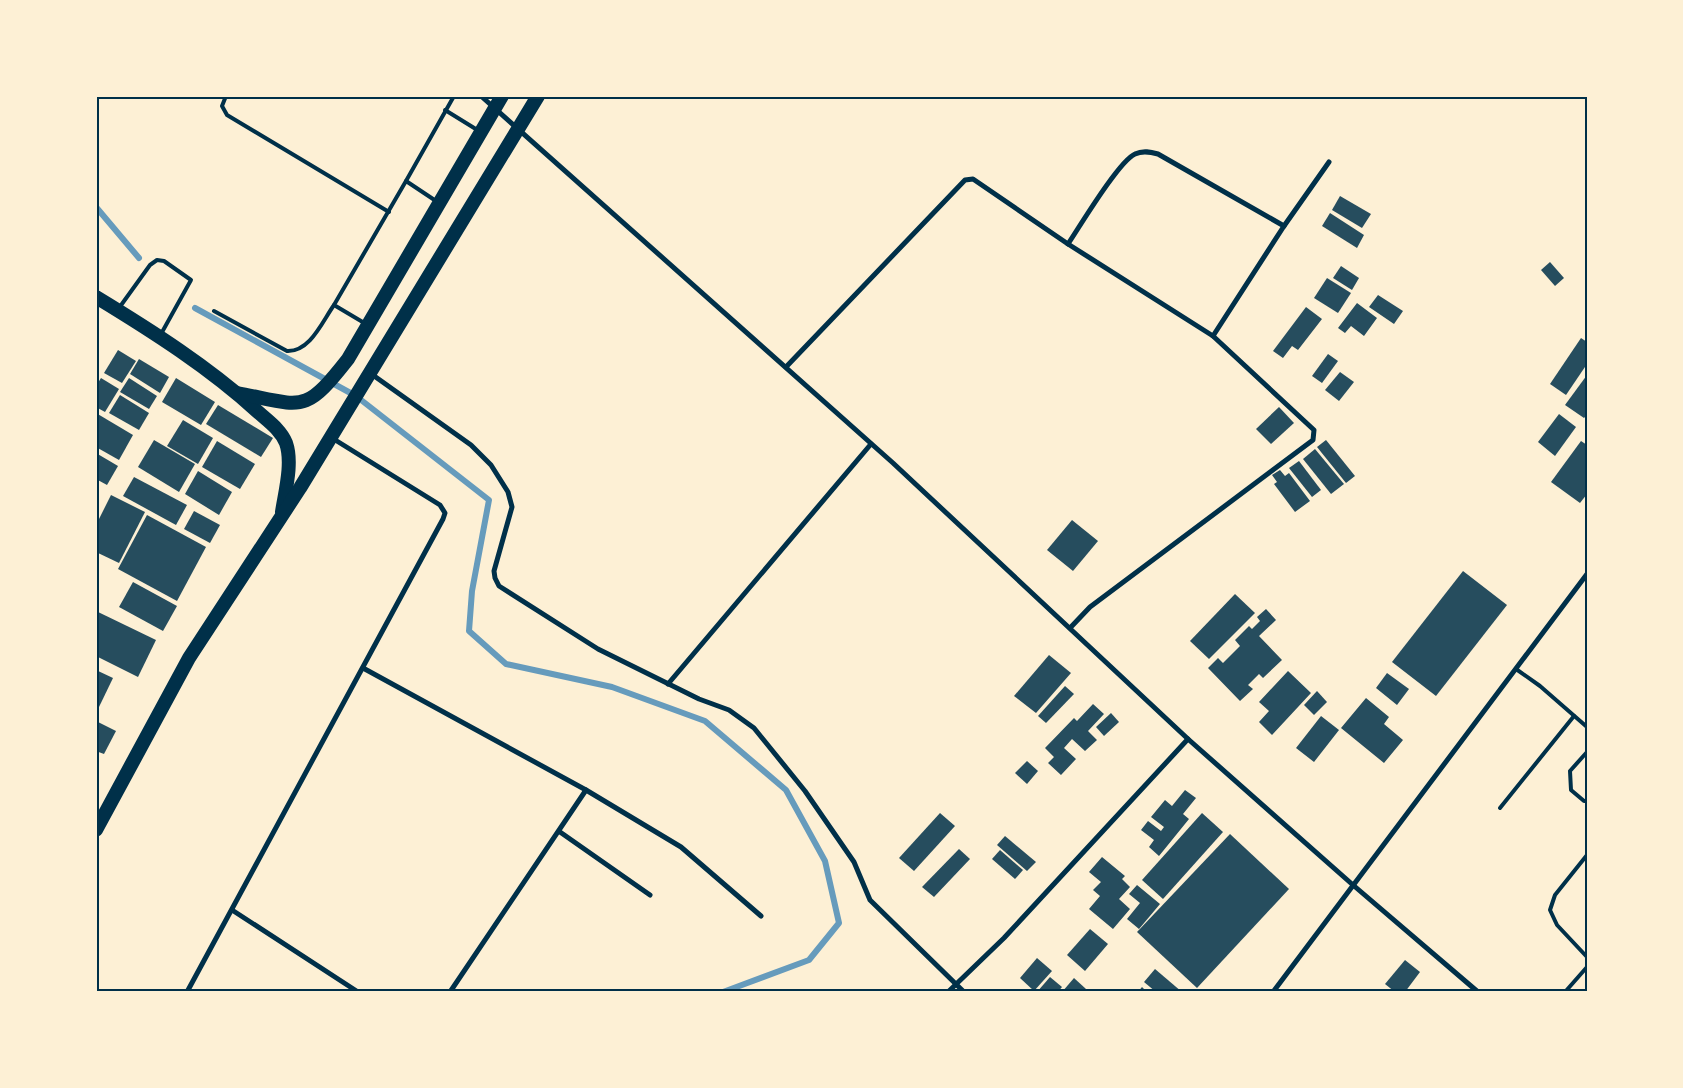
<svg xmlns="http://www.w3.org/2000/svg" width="1683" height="1088" viewBox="0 0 1683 1088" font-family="'PT Sans Narrow',sans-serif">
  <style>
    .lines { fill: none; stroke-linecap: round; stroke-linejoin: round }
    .stream { stroke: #669bbc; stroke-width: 6 }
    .building { fill: #264d5e }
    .service { stroke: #003049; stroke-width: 4 }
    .minor { stroke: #003049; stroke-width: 5 }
    .trunk { stroke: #003049; stroke-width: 14 }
    .neatline { fill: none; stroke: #003049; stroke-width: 2 }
  </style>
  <rect width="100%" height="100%" fill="#fdf0d5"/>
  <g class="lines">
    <g class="stream">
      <polyline points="96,207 139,258"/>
      <polyline points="195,308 356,396 489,500 472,591 469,631 506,664 612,687 705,721 786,790 825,861 839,923 809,960 723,992"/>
    </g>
  </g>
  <g class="building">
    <polygon points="1340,196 1371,214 1362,228 1332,210"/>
    <polygon points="1330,213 1364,235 1357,248 1322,226"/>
    <polygon points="1550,262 1564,278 1555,286 1541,270"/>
    <polygon points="1341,266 1359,278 1352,290 1333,278"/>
    <polygon points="1327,278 1351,293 1338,313 1314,298"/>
    <polygon points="1378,295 1403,311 1394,324 1369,307"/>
    <polygon points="1357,303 1377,318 1364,336 1351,326 1345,333 1338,328"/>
    <polygon points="1306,307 1322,319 1298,350 1292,346 1283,358 1273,351"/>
    <polygon points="1581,338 1587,342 1587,364 1566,395 1550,384"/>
    <polygon points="118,350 136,361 122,383 104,373"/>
    <polygon points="1328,354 1338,361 1322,383 1312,376"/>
    <polygon points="139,359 169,377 160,393 130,374"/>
    <polygon points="1340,372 1354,382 1339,401 1325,390"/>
    <polygon points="1587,375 1587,415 1584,418 1565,405"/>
    <polygon points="101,378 119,389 105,412 96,407 96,386"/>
    <polygon points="129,378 157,396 149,409 120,392"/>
    <polygon points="176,378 215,402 201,425 162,402"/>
    <polygon points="120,395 149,413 139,430 109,413"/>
    <polygon points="218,405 273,438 261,457 206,424"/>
    <polygon points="1279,407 1294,423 1271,444 1256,429"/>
    <polygon points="96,413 133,435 119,460 96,447"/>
    <polygon points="1559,414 1576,427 1555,456 1538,442"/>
    <polygon points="183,420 213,438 198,464 167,446"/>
    <polygon points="154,440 195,464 179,492 138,467"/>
    <polygon points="1326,440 1355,476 1346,483 1317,447"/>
    <polygon points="217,441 255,464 240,489 202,467"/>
    <polygon points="1581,441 1587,445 1587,494 1580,503 1551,482"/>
    <polygon points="1315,449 1344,484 1331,494 1303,459"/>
    <polygon points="96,453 118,466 107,485 96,479"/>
    <polygon points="1299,461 1321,490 1312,497 1289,468"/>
    <polygon points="1280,470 1285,476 1289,473 1310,501 1295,512 1274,484 1277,482 1272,475"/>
    <polygon points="198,471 232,492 219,515 185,494"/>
    <polygon points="134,477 187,505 176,525 123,496"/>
    <polygon points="111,495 145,512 119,563 96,552 96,525"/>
    <polygon points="194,511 220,525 210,543 184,529"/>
    <polygon points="147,515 206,547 177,601 118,569"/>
    <polygon points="1072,520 1098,541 1073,571 1047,550"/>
    <polygon points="1463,571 1507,605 1436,696 1392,662"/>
    <polygon points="133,582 177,606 163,631 119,607"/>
    <polygon points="1235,594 1255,613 1209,659 1190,641"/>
    <polygon points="1266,609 1276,620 1259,636 1282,660 1263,678 1259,674 1248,685 1253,689 1240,701 1208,668 1218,658 1223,663 1240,646 1235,640 1249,626 1252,629 1260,621 1257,617"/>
    <polygon points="96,611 156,640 138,677 96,656"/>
    <polygon points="1049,655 1071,673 1036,713 1014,696"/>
    <polygon points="96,670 113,678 99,707 96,706"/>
    <polygon points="1288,671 1311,693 1272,735 1259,722 1269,711 1259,702"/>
    <polygon points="1387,673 1409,689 1397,705 1376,688"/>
    <polygon points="1065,686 1074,694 1046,723 1038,716"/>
    <polygon points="1317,691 1327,702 1314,715 1304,705"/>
    <polygon points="1366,698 1389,717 1384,724 1403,740 1384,763 1341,728"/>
    <polygon points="1093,704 1104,714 1088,731 1097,740 1085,751 1072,739 1064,748 1076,759 1061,775 1048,763 1054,757 1045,748 1074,718 1077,721"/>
    <polygon points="1111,713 1119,722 1104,736 1096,727"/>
    <polygon points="1321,716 1339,730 1314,762 1296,748"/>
    <polygon points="96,721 116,731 104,754 96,751"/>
    <polygon points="1027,761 1038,771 1027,784 1015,773"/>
    <polygon points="1185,790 1196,798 1183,814 1189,819 1159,856 1149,847 1154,840 1141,830 1148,821 1161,831 1164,827 1151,817 1165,800 1172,806"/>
    <polygon points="940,813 955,826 914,871 899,858"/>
    <polygon points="1202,813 1223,832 1163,899 1142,880"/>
    <polygon points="1230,834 1289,889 1197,988 1137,932"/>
    <polygon points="1005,836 1036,862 1027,871 997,845"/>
    <polygon points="959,849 970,859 934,897 922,887"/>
    <polygon points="1000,850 1023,870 1015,879 992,859"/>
    <polygon points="1102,857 1125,876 1122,879 1130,887 1119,899 1130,909 1113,929 1089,909 1100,896 1093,890 1101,882 1089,872"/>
    <polygon points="1137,885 1160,904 1139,929 1127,919 1140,903 1129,894"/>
    <polygon points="1090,929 1108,944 1085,971 1067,955"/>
    <polygon points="1037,958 1052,971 1034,991 1020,978"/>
    <polygon points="1405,960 1420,972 1405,992 1395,992 1385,984"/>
    <polygon points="1155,969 1182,992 1156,992 1144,982"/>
    <polygon points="1050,977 1062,987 1058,992 1037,992"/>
    <polygon points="1074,978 1086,989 1089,992 1062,992"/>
    <polygon points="1142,987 1147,992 1138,992"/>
  </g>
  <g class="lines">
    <g class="service">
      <polyline points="226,96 222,106 227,115 389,212"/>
      <polyline points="445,110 479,131"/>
      <polyline points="406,181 454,96"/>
      <polyline points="119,308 150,265 157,260 164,261 191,280 161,334"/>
      <path d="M 214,311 L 287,351 C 310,352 322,322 334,305"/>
      <polyline points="366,324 334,305 406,181 436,201"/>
      <polyline points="1516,669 1540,686 1587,727"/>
      <polyline points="1587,752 1570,771 1571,790 1584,801 1587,801"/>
      <polyline points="1500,808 1574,716"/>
      <polyline points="1587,855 1555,895 1550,910 1557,925 1587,957"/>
      <polyline points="1565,992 1587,967"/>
    </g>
    <g class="minor">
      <polyline points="481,96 893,463 1188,739 1353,885 1478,992"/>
      <polyline points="1284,226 1329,162"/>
      <path d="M 1068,244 C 1080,226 1119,161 1135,154 C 1143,150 1151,152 1158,154 L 1284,226 L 1213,336"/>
      <polyline points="786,367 965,180 973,179 1068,244 1213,336 1314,430 1313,440 1090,607 1070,628"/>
      <polyline points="370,373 471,445 491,465 508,492 512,507 494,571 495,578 499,586 598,649 699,699 729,710 754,728 805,791 854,862 870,900 964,992"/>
      <polyline points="363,668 586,790 681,847 761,916"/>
      <polyline points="668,684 871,444"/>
      <polyline points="560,832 650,895"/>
      <polyline points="232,910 358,992"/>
      <polyline points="187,992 443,519 445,513 440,505 332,438"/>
      <polyline points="450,992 586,790"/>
      <polyline points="948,992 1004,938 1188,739"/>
      <polyline points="1273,992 1587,574"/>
    </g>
    <g class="trunk">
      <path d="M 96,297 C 152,331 210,368 258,412 C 268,421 281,430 286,443 C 293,463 285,492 282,512"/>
      <path d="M 237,393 C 304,406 304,415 348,359 L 502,96"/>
      <polyline points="96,830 189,658 300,488 538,96"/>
    </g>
  </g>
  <rect width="1683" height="1088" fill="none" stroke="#fdf0d5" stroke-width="195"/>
  <rect x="98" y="98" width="1488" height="892" class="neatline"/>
</svg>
